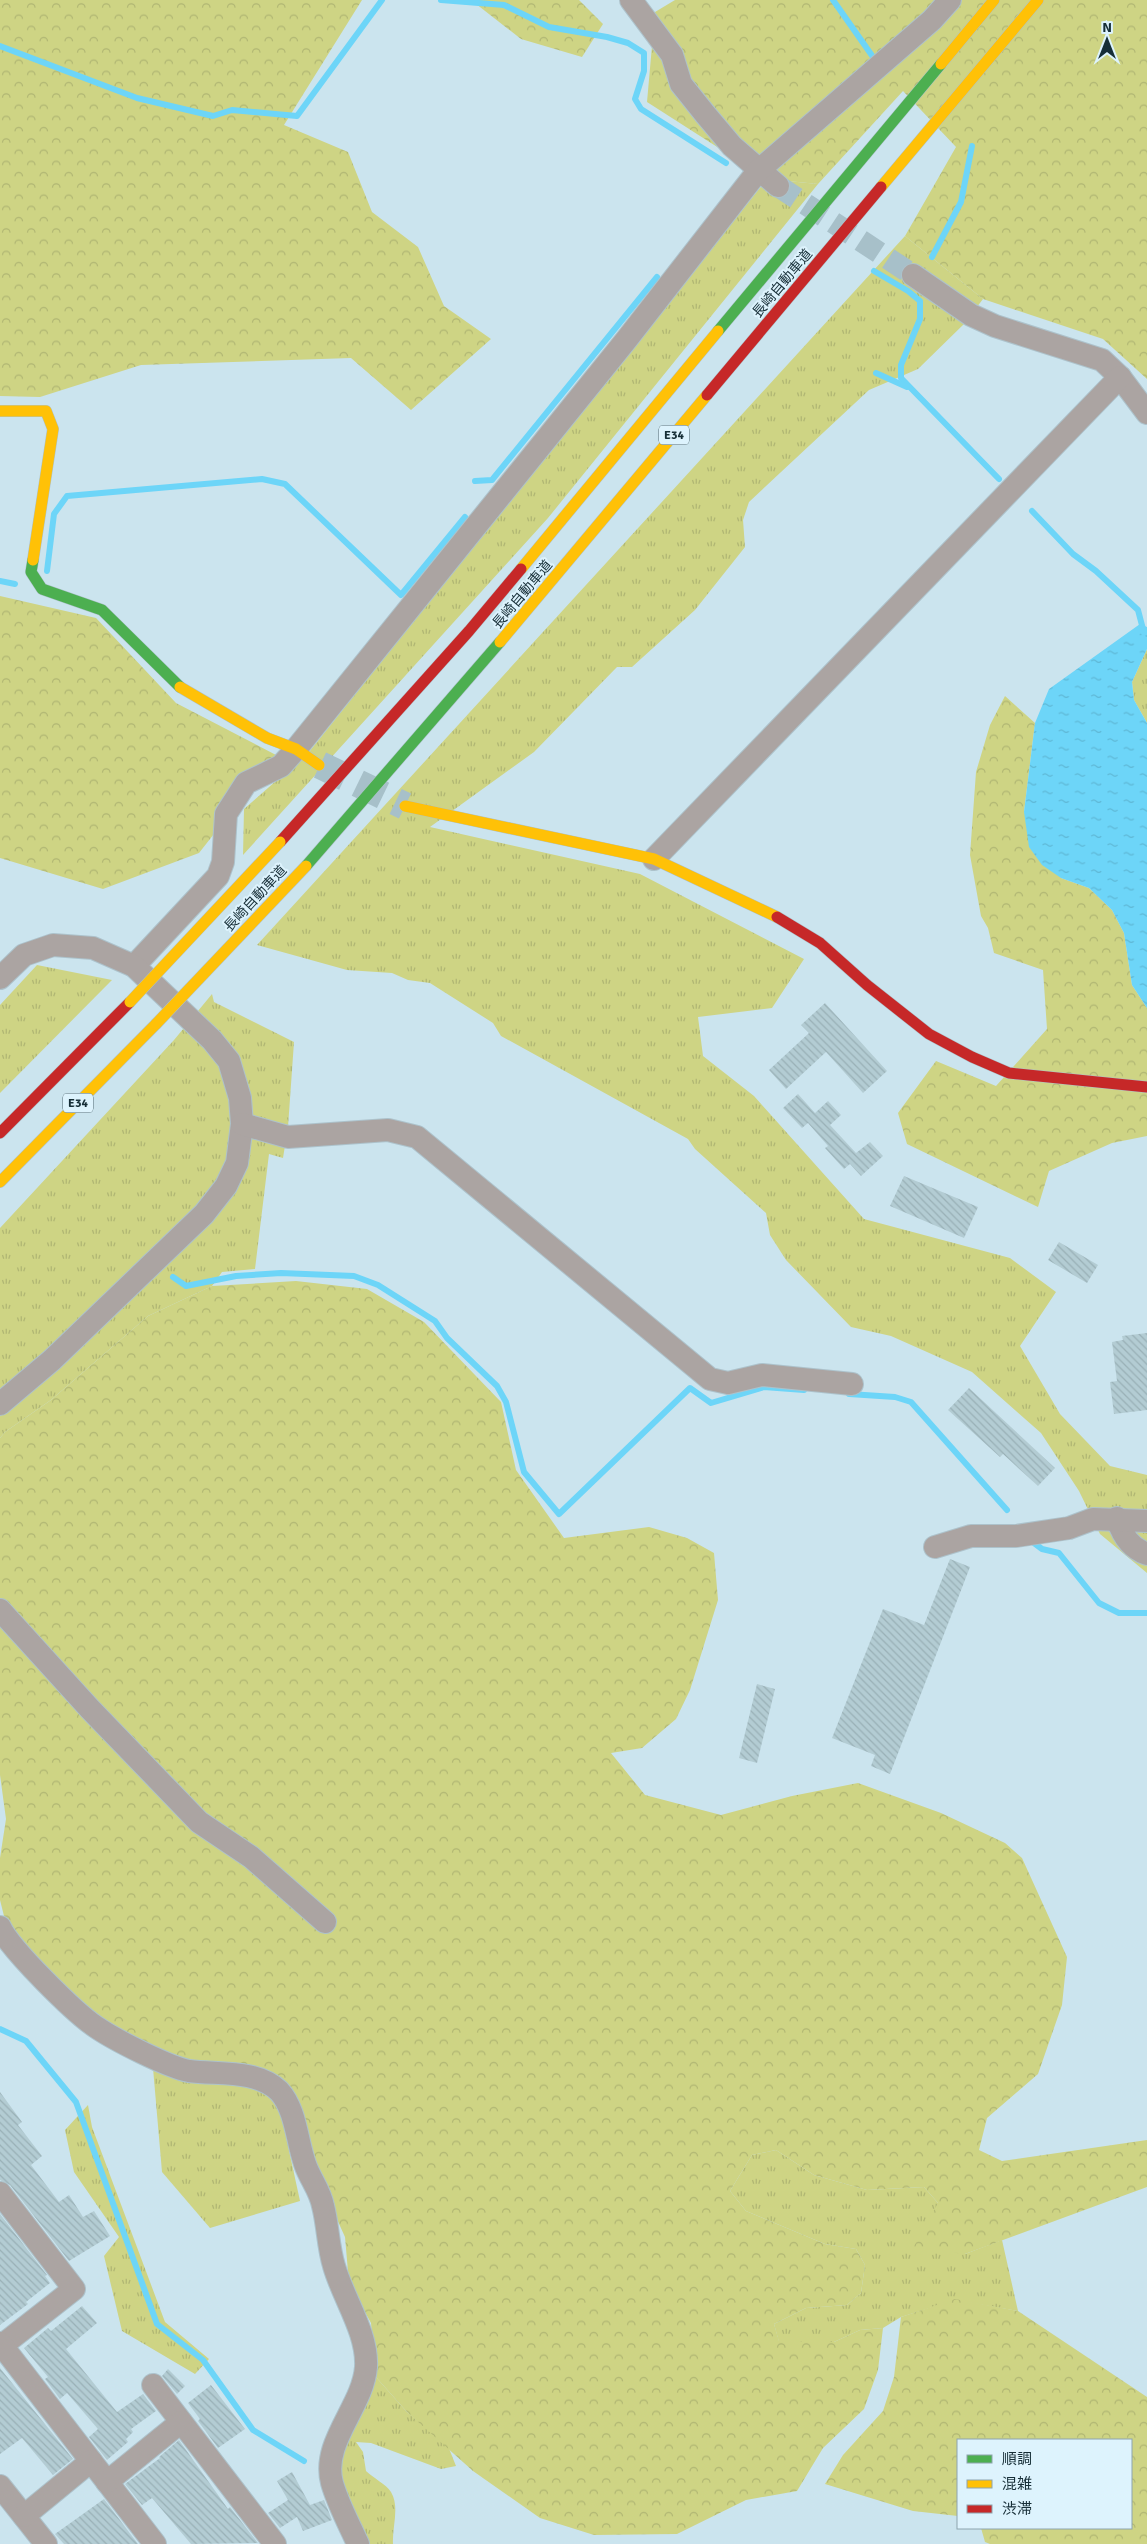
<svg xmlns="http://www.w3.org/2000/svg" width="1147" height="2544" viewBox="0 0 1147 2544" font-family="Signika,'Noto Sans JP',sans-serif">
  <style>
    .grass { fill: url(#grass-tufts) }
    .forest { fill: url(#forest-crowns) }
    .water { fill: url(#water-ripples) }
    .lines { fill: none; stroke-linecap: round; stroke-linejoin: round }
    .stream { stroke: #6dd5f8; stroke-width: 6 }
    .building { fill: url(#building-back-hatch) }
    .street-tunnel { stroke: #a7c0c9; stroke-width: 22; stroke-dasharray: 22 11; stroke-linecap: butt }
    .secondary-tunnel { stroke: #a7c0c9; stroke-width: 28; stroke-dasharray: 28 14; stroke-linecap: butt }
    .street-casing { stroke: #adc2cb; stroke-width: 24 }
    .fast-casing { stroke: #adc2cb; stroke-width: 12 }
    .slow-casing { stroke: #adc2cb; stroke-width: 12 }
    .jam-casing { stroke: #adc2cb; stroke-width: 12 }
    .street { stroke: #aba4a2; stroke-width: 22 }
    .fast { stroke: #4caf50; stroke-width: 11 }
    .slow { stroke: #ffc107; stroke-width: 11 }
    .jam { stroke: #c62828; stroke-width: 11 }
    .slow-bridge-casing { stroke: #adc2cb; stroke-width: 12; stroke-linecap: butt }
    .slow-bridge { stroke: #ffc107; stroke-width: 11 }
    .labels { text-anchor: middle; stroke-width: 4; stroke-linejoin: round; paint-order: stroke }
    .shield { fill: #ddf3fd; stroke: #526972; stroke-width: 1 }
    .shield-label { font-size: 12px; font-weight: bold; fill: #162e37 }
    .street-label { font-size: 14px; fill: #162e37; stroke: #ddf3fd }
  </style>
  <defs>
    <pattern id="grass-tufts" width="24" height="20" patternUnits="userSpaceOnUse" patternTransform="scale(1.25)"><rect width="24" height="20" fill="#ced484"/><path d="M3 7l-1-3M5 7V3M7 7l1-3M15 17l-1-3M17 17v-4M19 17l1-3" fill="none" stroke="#b0b673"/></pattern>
    <pattern id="forest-crowns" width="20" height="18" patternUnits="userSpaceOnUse" patternTransform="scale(1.25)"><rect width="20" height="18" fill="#ced484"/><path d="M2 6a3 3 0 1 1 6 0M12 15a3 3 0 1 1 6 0" fill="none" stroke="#b0b673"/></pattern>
    <pattern id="water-ripples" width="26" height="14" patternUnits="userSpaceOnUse" patternTransform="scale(1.25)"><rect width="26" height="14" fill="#6dd5f8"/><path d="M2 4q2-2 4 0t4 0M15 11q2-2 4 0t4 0" fill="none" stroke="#5eb7d5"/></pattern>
    <pattern id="building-back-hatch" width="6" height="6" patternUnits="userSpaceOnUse" patternTransform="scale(1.25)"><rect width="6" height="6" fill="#b3ccd3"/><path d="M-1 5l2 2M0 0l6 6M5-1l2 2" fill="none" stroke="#99b0b6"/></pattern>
  </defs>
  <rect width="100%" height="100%" fill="#cbe4ee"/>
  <g class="grass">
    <polygon points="767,179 818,184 548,518 243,855 244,809 309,752"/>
    <polygon points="905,236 983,299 964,324 918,369 869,390 749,502 743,520 745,547 695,610 632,667 617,667 534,752 430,827 640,874 804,959 772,1008 698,1017 703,1056 754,1096 864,1219 1010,1258 1056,1292 1020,1346 1060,1414 1110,1466 1147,1475 1147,1573 1100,1534 1079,1491 1041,1433 972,1372 891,1336 851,1327 786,1260 770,1235 766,1213 695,1149 688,1139 501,1036 493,1023 430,983 408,980 392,973 347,970 257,945"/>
    <polygon points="1147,649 1147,723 1134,700 1132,682"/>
    <polygon points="37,965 112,980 0,1093 0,1005"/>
    <polygon points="212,994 214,1002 294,1042 288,1127 283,1158 269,1154 255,1269 222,1272 212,1286 148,1316 51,1400 5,1432 0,1438 0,1228 174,1040"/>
    <polygon points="153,2068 262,2087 280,2109 300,2201 210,2228 162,2172"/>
    <polygon points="88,2105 92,2127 165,2322 209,2359 195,2374 122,2331 104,2256 119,2237 74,2172 65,2130"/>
    <polygon points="776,2150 814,2175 867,2190 924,2187 938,2203 965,2254 1002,2240 1018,2311 955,2300 901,2317 883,2328 860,2330 834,2342 779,2342 774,2324 806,2308 847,2305 861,2293 865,2265 856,2249 825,2244 746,2211 730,2191 752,2155"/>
    <path d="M 375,2376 L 407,2412 L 448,2446 L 456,2466 L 441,2469 L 371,2443 L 356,2442 L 363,2452 L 366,2471 C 373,2478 386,2484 391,2492 C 400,2507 392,2527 393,2544 L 366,2544 L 337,2472 L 343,2442 Z"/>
  </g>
  <g class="forest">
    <polygon points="0,0 362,0 284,125 348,152 372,212 418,247 444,306 491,339 411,410 351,358 141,365 40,397 0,396"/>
    <polygon points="471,0 579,0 603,24 582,57 521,39"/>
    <polygon points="675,0 1147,0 1147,379 1103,339 983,299 905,236 956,147 903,91 818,184 767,179 647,102 655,12"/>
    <polygon points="0,596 96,618 176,703 276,755 199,853 103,889 0,858"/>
    <polygon points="1005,696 1035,723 1024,812 1061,878 1089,888 1112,910 1124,933 1132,985 1147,1008 1147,1136 1112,1143 1049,1171 1038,1207 907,1144 898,1113 936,1061 996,1086 1047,1029 1043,970 994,953 988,928 981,916 970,855 976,772 990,725"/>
    <polygon points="296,1281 367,1289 424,1322 501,1402 516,1470 564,1538 649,1527 687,1538 714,1553 718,1600 690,1690 676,1719 642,1748 611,1753 645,1795 721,1815 792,1796 858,1783 941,1813 1005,1843 1022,1858 1067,1957 1062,2005 1038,2074 987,2118 979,2150 1002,2161 1147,2140 1147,2187 965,2254 913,2248 938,2203 924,2187 867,2190 814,2175 776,2150 752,2155 730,2191 746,2211 825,2244 856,2249 865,2265 861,2293 847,2305 806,2308 774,2324 779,2341 834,2342 860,2330 883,2328 878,2370 864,2409 823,2448 797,2491 746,2500 677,2534 594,2535 540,2518 473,2471 407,2412 375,2376 371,2323 349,2283 345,2237 317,2175 288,2091 188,2062 132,2036 86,2010 33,1960 5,1920 0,1900 0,1858 6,1819 0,1775 0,1438 5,1432 51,1400 148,1316 212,1286"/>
    <polygon points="955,2299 1018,2311 1147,2397 1147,2544 990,2544 985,2542 981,2528 1131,2528 1131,2440 958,2440 958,2516 913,2511 825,2484 843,2455 883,2411 894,2377 901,2317"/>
  </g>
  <polygon class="water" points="1140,624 1147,627 1147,649 1132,682 1134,700 1147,723 1147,1008 1132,985 1124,933 1112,910 1089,888 1061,878 1042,865 1029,847 1024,812 1035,723 1049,689"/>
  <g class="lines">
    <g class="stream">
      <polyline points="441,0 504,5 549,27 607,37 628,43 644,53 644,71 635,99 641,109 726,163"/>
      <polyline points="833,0 873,57"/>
      <polyline points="0,46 137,98 213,116 232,110 297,116 382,0"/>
      <polyline points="932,257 961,202 972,146"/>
      <polyline points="874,271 908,291 920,301 920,319 901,365 901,378 999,479"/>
      <polyline points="876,373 907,387"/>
      <polyline points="475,481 492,480 657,277"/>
      <polyline points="1032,511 1073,554 1096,571 1138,610 1144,633"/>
      <polyline points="47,571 54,514 67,496 262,479 285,484 401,595 465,517"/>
      <polyline points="0,581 15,584"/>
      <polyline points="173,1277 186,1286 236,1276 281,1273 354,1276 378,1285 435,1321 447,1338 497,1386 506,1402 524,1472 559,1514 690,1388 711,1403 764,1387 804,1390"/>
      <polyline points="849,1394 895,1397 911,1402 1007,1510"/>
      <polyline points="1034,1543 1042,1549 1059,1553 1099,1603 1119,1613 1147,1613"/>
      <polyline points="0,2029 26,2041 76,2102 157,2324 203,2360 253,2430 304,2461"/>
    </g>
  </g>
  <g class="building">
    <polygon points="825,1003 887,1071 863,1093 826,1052 786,1089 769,1070 809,1033 801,1025"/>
    <polygon points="798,1094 815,1113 828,1101 841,1115 830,1125 856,1153 870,1142 883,1156 861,1176 850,1164 844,1169 825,1148 828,1146 808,1123 802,1128 783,1108"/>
    <polygon points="904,1176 978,1207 964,1238 890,1206"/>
    <polygon points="1059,1242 1098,1265 1087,1283 1048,1260"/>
    <polygon points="1147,1333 1147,1410 1114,1414 1110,1382 1117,1381 1112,1342 1123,1340 1122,1336"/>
    <polygon points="969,1388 1055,1468 1038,1486 1003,1454 1000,1457 948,1410"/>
    <polygon points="950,1559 970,1567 890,1774 871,1766 875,1755 832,1738 883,1609 924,1625"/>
    <polygon points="757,1684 775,1689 757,1763 739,1758"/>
    <polygon points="0,2092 22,2122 18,2125 42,2156 31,2165 59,2202 69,2195 83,2217 94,2211 110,2236 69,2261 10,2185 0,2180"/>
    <polygon points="0,2214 47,2275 45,2276 50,2283 26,2302 28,2304 0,2325"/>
    <polygon points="82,2306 97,2323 66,2349 117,2412 143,2394 156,2411 131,2429 133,2432 126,2439 128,2442 107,2460 89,2437 98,2429 67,2393 60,2399 45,2379 48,2377 24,2348 48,2328 51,2331"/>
    <polygon points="0,2368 73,2459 53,2475 22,2438 0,2454"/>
    <polygon points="168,2369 185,2386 177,2394 162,2376"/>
    <polygon points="211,2385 245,2429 218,2448 198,2421 200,2419 188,2403"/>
    <polygon points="179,2440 228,2509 230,2507 258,2543 191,2544 152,2498 142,2505 125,2484 160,2458 159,2457"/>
    <polygon points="292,2472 310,2505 324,2500 332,2520 303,2531 297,2517 280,2528 268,2513 288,2500 277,2481"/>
    <polygon points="104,2499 138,2544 64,2544 55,2534"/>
  </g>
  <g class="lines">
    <polyline class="street-tunnel" points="778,186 913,275"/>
    <polyline class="secondary-tunnel" points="320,765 405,806"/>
    <defs>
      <g id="street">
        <polyline points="631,0 672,55 681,84 705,114 732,146 778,186"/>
        <polyline points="913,275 971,315 995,326 1102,360 1120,377 1147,413"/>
        <polyline points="654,859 1120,377"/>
        <polyline points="134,966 218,876 223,862 226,814 246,783 281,766 296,749 627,339 758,171 932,20 950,0"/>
        <polyline points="0,978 24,955 53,945 93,948 134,966 212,1040 229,1061 240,1098 242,1124 237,1163 226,1186 204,1214 52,1360 0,1404"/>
        <polyline points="242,1124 288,1137 388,1130 417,1137 710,1379 728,1383 762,1375 852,1384"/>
        <path d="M 1117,1518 C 1122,1535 1130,1548 1147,1554"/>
        <polyline points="935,1547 971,1536 1016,1536 1069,1528 1093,1519 1147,1521"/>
        <polyline points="0,1610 90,1709 199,1822 251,1857 325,1922"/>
        <path d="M 0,1927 C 10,1949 75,2013 96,2027 C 115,2040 168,2067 189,2071 C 218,2075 256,2069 279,2091 C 296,2109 297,2142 305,2164 C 310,2179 320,2190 323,2206 C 328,2225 328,2247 334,2266 C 343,2298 368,2333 366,2367 C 363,2407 321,2442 332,2483 C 338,2504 349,2524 358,2544"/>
        <polyline points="0,2193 74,2289 0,2347"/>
        <polyline points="0,2343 155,2544"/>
        <polyline points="153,2385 275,2544"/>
        <polyline points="107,2482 181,2422"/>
        <polyline points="0,2486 46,2544"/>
        <polyline points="24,2516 91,2461"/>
      </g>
      <g id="fast">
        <polyline points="718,331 941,64"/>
        <polyline points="33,560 31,572 42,589 102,610 180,687"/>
        <polyline points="306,866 500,642"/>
      </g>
      <g id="slow">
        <polyline points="941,64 994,0"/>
        <polyline points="881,187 1038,0"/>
        <polyline points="0,411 46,411 53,429 33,560"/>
        <polyline points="521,569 718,331"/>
        <polyline points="500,642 707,395"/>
        <polyline points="180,687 267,738 296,749 319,765"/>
        <polyline points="405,806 654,859 777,917"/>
        <polyline points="0,1182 156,1024"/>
      </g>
      <g id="jam">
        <polyline points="707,395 881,187"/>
        <polyline points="280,842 469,631 521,569"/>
        <polyline points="777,917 820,943 867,985 929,1034 972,1057 1009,1073 1147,1087"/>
        <polyline points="0,1133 130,1002"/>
      </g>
    </defs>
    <use href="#street" class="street-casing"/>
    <use href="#fast" class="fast-casing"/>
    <use href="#slow" class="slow-casing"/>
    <use href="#jam" class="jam-casing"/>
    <use href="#street" class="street"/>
    <use href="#fast" class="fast"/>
    <use href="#slow" class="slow"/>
    <use href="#jam" class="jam"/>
    <defs>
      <g id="slow-bridge">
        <polyline points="130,1002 280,842"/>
        <polyline points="156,1024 306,866"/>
      </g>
    </defs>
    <use href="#slow-bridge" class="slow-bridge-casing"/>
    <use href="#slow-bridge" class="slow-bridge"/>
  </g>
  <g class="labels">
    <g class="shield">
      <rect x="659" y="425.5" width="30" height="19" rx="4"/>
      <rect x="63" y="1093.5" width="30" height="19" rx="4"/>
    </g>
    <g class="shield-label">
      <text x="674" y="439">E34</text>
      <text x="78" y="1107">E34</text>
    </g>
    <g class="street-label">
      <text transform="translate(782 283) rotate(-50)" y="5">長崎自動車道</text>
      <text transform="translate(522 594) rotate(-50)" y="5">長崎自動車道</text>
      <text transform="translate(255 898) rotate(-47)" y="5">長崎自動車道</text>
    </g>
  </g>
  <rect x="957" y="2439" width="175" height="90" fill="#ddf3fd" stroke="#8da4ae"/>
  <rect x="967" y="2455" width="25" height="8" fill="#4caf50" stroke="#8da4ae"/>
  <text x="1002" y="2464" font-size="15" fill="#162e37">順調</text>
  <rect x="967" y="2480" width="25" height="8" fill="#ffc107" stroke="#8da4ae"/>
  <text x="1002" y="2489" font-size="15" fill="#162e37">混雑</text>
  <rect x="967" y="2505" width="25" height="8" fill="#c62828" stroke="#8da4ae"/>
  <text x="1002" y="2514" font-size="15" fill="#162e37">渋滞</text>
  <g transform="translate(1107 40)" stroke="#ddf3fd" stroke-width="4" paint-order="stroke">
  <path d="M0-4L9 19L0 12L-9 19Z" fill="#162e37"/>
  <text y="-8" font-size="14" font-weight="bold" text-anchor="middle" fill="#162e37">N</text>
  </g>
</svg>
